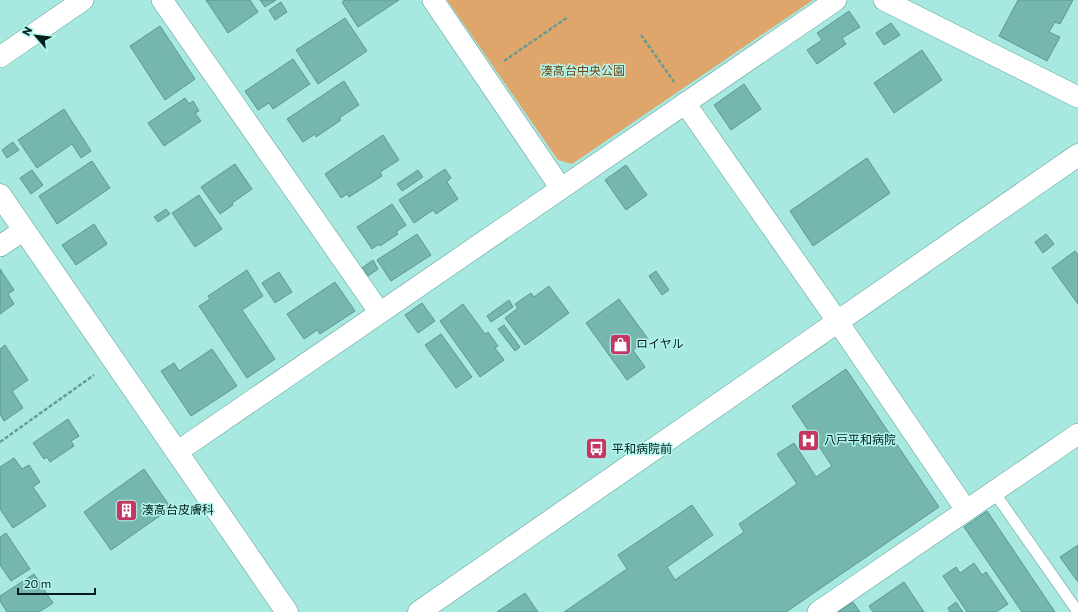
<svg xmlns="http://www.w3.org/2000/svg" width="1078" height="612" viewBox="0 0 1078 612" font-family="Commissioner,'Noto Sans JP',sans-serif">
  <style>
    .green { fill: #dea66b }
    .building { fill: #75b6af; stroke: #599992 }
    .lines { fill: none; stroke-linecap: round; stroke-linejoin: round }
    .lane-casing { stroke: #5c9d96; stroke-width: 12 }
    .street-casing { stroke: #5c9d96; stroke-width: 22 }
    .secondary-casing { stroke: #5c9d96; stroke-width: 23 }
    .path { stroke: #679a94; stroke-width: 2.5; stroke-dasharray: 4 2; stroke-linecap: butt }
    .lane { stroke: #fff; stroke-width: 11 }
    .street { stroke: #fff; stroke-width: 21 }
    .secondary { stroke: #fff; stroke-width: 22 }
    .labels { text-anchor: middle; stroke-width: 3; stroke-linejoin: round; paint-order: stroke }
    .park-label { font-size: 12px; fill: #6f4511; stroke: #b4f6ee }
    .poi-label { font-size: 12px; fill: #031e1b; stroke: #b4f6ee; text-anchor: start }
  </style>
  <rect width="100%" height="100%" fill="#a7e9e1"/>
  <polygon class="green" points="447,0 813,0 572,164 558,160"/>
  <g class="building">
    <polygon points="206,0 250,0 258,12 228,33"/>
    <polygon points="260,0 276,0 265,7"/>
    <polygon points="345,0 399,0 358,27 342,2"/>
    <polygon points="1018,0 1073,0 1060,24 1055,22 1049,32 1060,37 1047,61 999,36"/>
    <polygon points="281,2 287,12 275,20 269,10"/>
    <polygon points="849,11 860,27 842,38 846,44 817,64 807,50 822,40 817,33"/>
    <polygon points="345,18 367,51 318,84 296,50"/>
    <polygon points="891,23 900,35 884,45 876,33"/>
    <polygon points="160,26 195,79 165,100 130,46"/>
    <polygon points="922,50 942,80 894,113 874,83"/>
    <polygon points="293,59 310,84 273,109 269,103 258,110 245,91"/>
    <polygon points="344,81 359,105 339,118 341,120 316,137 315,134 303,142 287,119"/>
    <polygon points="744,84 761,109 731,130 714,105"/>
    <polygon points="185,98 189,104 193,101 199,111 195,113 201,121 164,146 148,123"/>
    <polygon points="64,109 91,151 81,158 72,144 37,168 18,140"/>
    <polygon points="383,135 399,160 380,172 382,176 349,197 347,194 341,198 325,174"/>
    <polygon points="13,142 19,150 7,158 2,150"/>
    <polygon points="867,158 890,193 813,246 790,211"/>
    <polygon points="92,161 110,188 57,224 39,196"/>
    <polygon points="235,164 252,189 232,203 233,205 220,214 201,187"/>
    <polygon points="626,165 647,195 626,210 605,180"/>
    <polygon points="445,169 451,178 447,182 458,199 436,214 433,210 414,223 399,200"/>
    <polygon points="32,170 43,185 31,194 20,178"/>
    <polygon points="418,170 423,177 402,191 397,184"/>
    <polygon points="199,195 222,229 195,247 172,213"/>
    <polygon points="392,204 406,225 396,232 398,234 380,246 379,244 372,249 357,227"/>
    <polygon points="166,209 170,214 158,222 154,217"/>
    <polygon points="94,224 107,244 76,265 62,245"/>
    <polygon points="417,234 431,255 391,281 377,260"/>
    <polygon points="1046,234 1054,244 1043,253 1035,242"/>
    <polygon points="1075,251 1078,255 1078,304 1052,268"/>
    <polygon points="373,260 378,269 368,276 362,268"/>
    <polygon points="0,269 14,290 8,294 14,304 0,314"/>
    <polygon points="247,270 263,296 242,310 275,359 247,378 199,306 210,299 208,296"/>
    <polygon points="656,271 669,290 662,295 649,276"/>
    <polygon points="279,272 292,292 275,303 262,283"/>
    <polygon points="335,282 355,311 320,334 317,330 304,339 287,314"/>
    <polygon points="549,286 569,313 525,345 505,318 518,308 515,304 531,293 534,297"/>
    <polygon points="619,299 648,339 633,350 645,367 627,380 586,323"/>
    <polygon points="509,300 513,307 491,322 487,316"/>
    <polygon points="422,303 435,321 418,333 405,315"/>
    <polygon points="463,304 485,334 488,332 498,346 495,348 504,360 480,377 440,321"/>
    <polygon points="504,325 520,347 515,351 498,329"/>
    <polygon points="441,334 472,377 456,388 425,345"/>
    <polygon points="5,345 28,380 12,391 23,408 4,421 0,414 0,349"/>
    <polygon points="212,349 237,386 191,416 161,371 174,363 179,371"/>
    <polygon points="846,369 939,507 786,612 564,612 627,569 618,555 692,505 713,535 667,567 675,580 744,532 739,524 797,484 777,454 794,443 816,477 832,466 792,406"/>
    <polygon points="68,419 79,436 71,441 74,446 50,462 47,457 44,459 33,443"/>
    <polygon points="14,458 22,469 29,465 40,482 33,487 46,506 13,528 0,509 0,467"/>
    <polygon points="144,469 171,508 111,550 84,512"/>
    <polygon points="987,511 1055,612 1022,612 964,527"/>
    <polygon points="6,533 30,569 11,581 0,565 0,537"/>
    <polygon points="1078,545 1078,582 1060,557"/>
    <polygon points="974,563 982,575 986,572 1008,604 996,612 967,612 943,576 956,567 960,573"/>
    <polygon points="34,574 53,603 39,612 7,612 0,601 0,596"/>
    <polygon points="904,582 924,612 873,612 869,606"/>
    <polygon points="525,593 538,612 497,612"/>
    <polygon points="853,602 860,612 838,612"/>
    <polygon points="956,602 963,612 950,612 948,608"/>
  </g>
  <g class="lines">
    <defs>
      <polyline id="lane" points="994,492 1078,612"/>
      <g id="street">
        <polyline points="162,0 380,313"/>
        <polyline points="433,0 560,187"/>
        <polyline points="884,0 1078,97"/>
        <polyline points="0,57 83,0"/>
        <polyline points="685,103 838,322 966,510"/>
        <polyline points="0,246 24,230"/>
        <path d="M 177,452 C 396,300 616,150 836,0"/>
        <polyline points="818,612 1078,434"/>
      </g>
      <g id="secondary">
        <polyline points="0,195 287,612"/>
        <polyline points="419,612 1078,155"/>
      </g>
    </defs>
    <use href="#lane" class="lane-casing"/>
    <use href="#street" class="street-casing"/>
    <use href="#secondary" class="secondary-casing"/>
    <g class="path">
      <polyline points="641,35 674,82"/>
      <polyline points="504,61 568,17"/>
      <polyline points="0,442 94,375"/>
    </g>
    <use href="#lane" class="lane"/>
    <use href="#street" class="street"/>
    <use href="#secondary" class="secondary"/>
  </g>
  <defs>
    <symbol id="shop-square" viewBox="-11 -11 22 22"><rect x="-9" y="-9" width="18" height="18" rx="4" fill="#c53763" stroke="#b4f6ee"/><path d="M-5-2.5h2.3a2.7 3.5 0 0 1 5.4 0H5L5.5 6h-11ZM-1.5-2.5h3a1.5 2.3 0 0 0-3 0Z" fill="#fff"/></symbol>
    <symbol id="hospital-square" viewBox="-11 -11 22 22"><rect x="-9" y="-9" width="18" height="18" rx="4" fill="#c53763" stroke="#b4f6ee"/><path d="M-5-5h3v3.5h4V-5h3V5h-3V1.5h-4V5h-3Z" fill="#fff"/></symbol>
    <symbol id="bus-square" viewBox="-11 -11 22 22"><rect x="-9" y="-9" width="18" height="18" rx="4" fill="#c53763" stroke="#b4f6ee"/><path d="M-5-6H5V4H4V6H2V4H-2V6H-4V4H-5ZM-3.5-4V0h7V-4ZM-3.5 1.2v1.5H-2V1.2ZM2 1.2v1.5H3.5V1.2Z" fill="#fff"/></symbol>
    <symbol id="building-square" viewBox="-11 -11 22 22"><rect x="-9" y="-9" width="18" height="18" rx="4" fill="#c53763" stroke="#b4f6ee"/><path d="M-4-6H4V6H1V3H-1V6H-4ZM-2.5-4.3h1.7v1.8h-1.7ZM.8-4.3h1.7v1.8H.8ZM-2.5-1h1.7V.8h-1.7ZM.8-1h1.7V.8H.8Z" fill="#fff"/></symbol>
  </defs>
  <g fill-rule="evenodd">
    <use href="#shop-square" x="608" y="332" width="25" height="25"/>
    <use href="#hospital-square" x="796" y="428" width="25" height="25"/>
    <use href="#bus-square" x="584" y="436" width="25" height="25"/>
    <use href="#building-square" x="114" y="498" width="25" height="25"/>
  </g>
  <g class="labels">
    <g class="park-label">
      <text x="583" y="75">湊高台中央公園</text>
    </g>
    <g class="poi-label">
      <text x="636" y="348">ロイヤル</text>
      <text x="824" y="444">八戸平和病院</text>
      <text x="612" y="453">平和病院前</text>
      <text x="142" y="514">湊高台皮膚科</text>
    </g>
  </g>
  <g transform="translate(36 36) rotate(298)" stroke="#b4f6ee" stroke-width="3" paint-order="stroke">
  <path d="M0-3L7 15L0 10L-7 15Z" fill="#031e1b"/>
  <text y="-6" font-size="11" font-weight="bold" text-anchor="middle" fill="#031e1b">N</text>
  </g>
  <path d="M18 588v6h77v-6" fill="none" stroke="#031e1b" stroke-width="2"/>
  <text x="24" y="588" font-size="12" fill="#031e1b" stroke="#b4f6ee" stroke-width="3" paint-order="stroke">20 m</text>
</svg>
